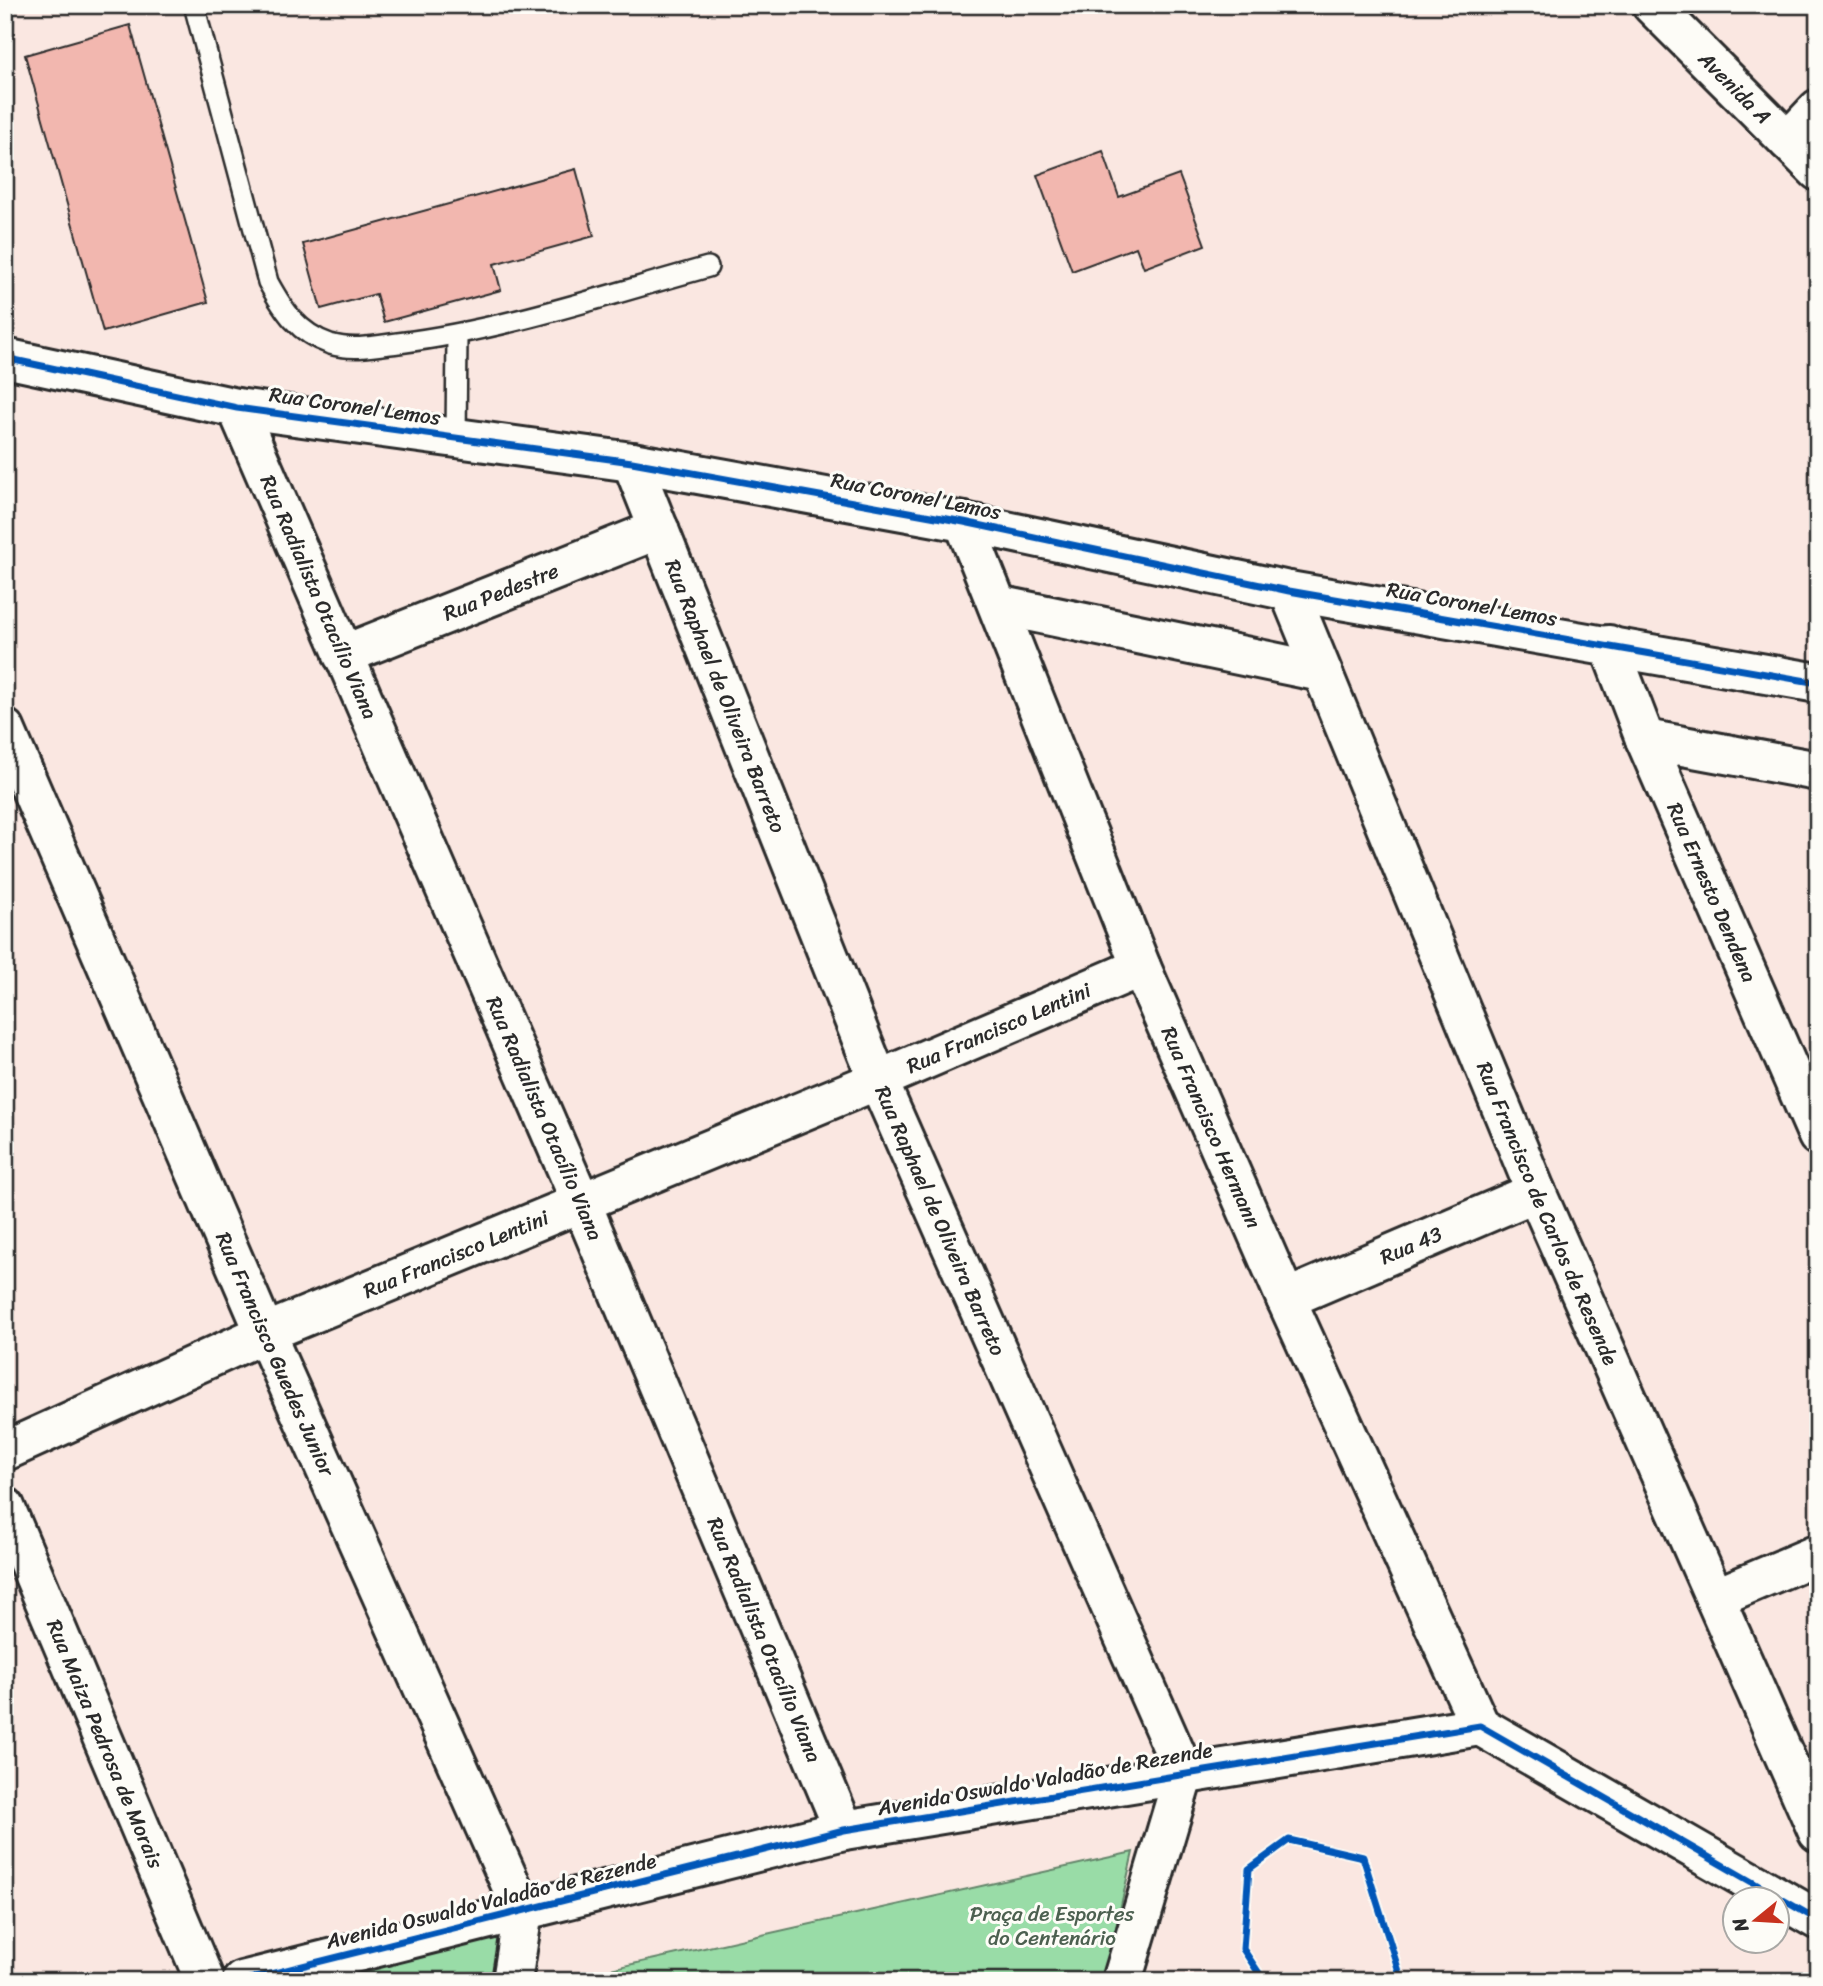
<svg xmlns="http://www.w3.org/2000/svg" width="1823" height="1986" viewBox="0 0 1823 1986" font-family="Sriracha,sans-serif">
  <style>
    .green { fill: #99dca7; stroke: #628469; stroke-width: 2 }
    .building { fill: #f2b7af; stroke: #2b2b2b; stroke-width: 2 }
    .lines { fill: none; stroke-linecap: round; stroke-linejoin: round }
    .lane-casing { stroke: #2b2b2b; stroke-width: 24 }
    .street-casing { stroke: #2b2b2b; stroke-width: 44 }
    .secondary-casing { stroke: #2b2b2b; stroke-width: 44 }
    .lane { stroke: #fdfcf7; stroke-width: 19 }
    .street { stroke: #fdfcf7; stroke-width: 38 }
    .secondary { stroke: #fdfcf7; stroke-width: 38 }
    .cycleway-casing { stroke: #fdfcf7; stroke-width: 11 }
    .cycleway { stroke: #0057b8; stroke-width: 7 }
    .labels { text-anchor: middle; stroke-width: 6; stroke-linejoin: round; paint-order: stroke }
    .street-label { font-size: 21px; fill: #2b2b2b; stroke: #fdfcf7 }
    .park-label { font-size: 21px; fill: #4c6050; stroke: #fdfcf7 }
  </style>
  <rect width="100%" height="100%" fill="#fae7e1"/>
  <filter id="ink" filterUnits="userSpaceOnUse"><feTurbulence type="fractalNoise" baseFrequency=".0143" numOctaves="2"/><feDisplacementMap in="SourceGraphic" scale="14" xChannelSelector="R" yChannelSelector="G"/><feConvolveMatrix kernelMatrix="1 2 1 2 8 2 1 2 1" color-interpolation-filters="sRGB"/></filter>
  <g filter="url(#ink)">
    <g class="green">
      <polygon points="1133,1852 1104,1981 578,1981 579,1976"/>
      <polygon points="506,1923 496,1981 257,1981"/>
    </g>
    <g class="building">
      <polygon points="130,25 208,302 103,332 25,55"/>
      <polygon points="1103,151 1119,197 1179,175 1205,245 1144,268 1136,247 1072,271 1037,175"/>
      <polygon points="576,169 594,236 494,264 501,290 384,322 376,294 321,309 303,244"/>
    </g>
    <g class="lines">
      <defs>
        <g id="lane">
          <path d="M 194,5 L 268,282 C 284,311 298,333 330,344 C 352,351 376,346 398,343 C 504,330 606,295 708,267"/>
          <polyline points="456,438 457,336"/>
        </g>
        <g id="street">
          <polyline points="1788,141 1818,109"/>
          <polyline points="5,358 237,408 632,462 964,522 1289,591 1818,683"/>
          <path id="s1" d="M 237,408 L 581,1202 L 844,1830"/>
          <path id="s2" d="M 632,462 L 878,1080 L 1184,1773 L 1122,1981"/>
          <path id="s3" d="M 964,522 L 1141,967 L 1286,1299 L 1480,1726"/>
          <path id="s4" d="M 1289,591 L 1536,1192 L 1818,1832"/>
          <polyline points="998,605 1321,672"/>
          <path id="s5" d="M 1609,645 L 1645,739 L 1818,1136"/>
          <path id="s6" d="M 343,655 L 659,529"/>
          <path id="s7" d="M 5,729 L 265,1333 L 523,1912 L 512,1981"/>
          <polyline points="1645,739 1818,771"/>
          <path id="s8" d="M 1286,1299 L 1536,1192"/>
          <path id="s9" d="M 5,1451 L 265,1333 L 878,1080 L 1141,967"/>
          <path id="s10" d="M 5,1507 L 205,1981"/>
          <polyline points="1715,1598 1818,1554"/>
          <polyline points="242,1981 844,1830 1480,1726 1818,1920"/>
        </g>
        <g id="secondary">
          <path id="s11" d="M 1652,5 L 1818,171"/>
        </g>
      </defs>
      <use href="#lane" class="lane-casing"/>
      <use href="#street" class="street-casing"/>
      <use href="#secondary" class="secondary-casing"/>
      <use href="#lane" class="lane"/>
      <use href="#street" class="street"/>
      <use href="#secondary" class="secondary"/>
      <defs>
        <g id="cycleway">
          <polyline points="5,358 237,408 632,462 964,522 1289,591 1818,683"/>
          <polyline points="242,1981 844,1830 1480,1726 1818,1920"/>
          <polyline points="1264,1981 1243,1949 1249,1869 1289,1840 1363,1857 1402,1981"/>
        </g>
      </defs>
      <use href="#cycleway" class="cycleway-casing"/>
      <use href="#cycleway" class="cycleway"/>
    </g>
  </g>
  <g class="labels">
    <g class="street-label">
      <text dy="7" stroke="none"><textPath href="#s11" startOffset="117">Avenida A</textPath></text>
      <text transform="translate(355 406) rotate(8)" y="7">Rua Coronel Lemos</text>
      <text transform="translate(916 496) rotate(11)" y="7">Rua Coronel Lemos</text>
      <text dy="7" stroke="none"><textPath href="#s6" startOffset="170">Rua Pedestre</textPath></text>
      <text dy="7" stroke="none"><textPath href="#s1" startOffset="206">Rua Radialista Otacílio Viana</textPath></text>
      <text transform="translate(1472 604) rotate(10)" y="7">Rua Coronel Lemos</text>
      <text dy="7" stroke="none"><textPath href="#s2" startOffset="252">Rua Raphael de Oliveira Barreto</textPath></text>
      <text dy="7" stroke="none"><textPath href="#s5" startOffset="268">Rua Ernesto Dendena</textPath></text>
      <text dy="7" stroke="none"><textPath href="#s9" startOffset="1080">Rua Francisco Lentini</textPath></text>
      <text dy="7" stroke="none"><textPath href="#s1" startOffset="774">Rua Radialista Otacílio Viana</textPath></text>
      <text dy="7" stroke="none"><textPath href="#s3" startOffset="654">Rua Francisco Hermann</textPath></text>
      <text dy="7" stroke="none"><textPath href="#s4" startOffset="674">Rua Francisco de Carlos de Resende</textPath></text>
      <text dy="7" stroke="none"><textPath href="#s2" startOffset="819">Rua Raphael de Oliveira Barreto</textPath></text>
      <text dy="7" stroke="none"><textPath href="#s8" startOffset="136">Rua 43</textPath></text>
      <text dy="7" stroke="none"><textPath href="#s9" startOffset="492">Rua Francisco Lentini</textPath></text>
      <text dy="7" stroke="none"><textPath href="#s7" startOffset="681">Rua Francisco Guedes Junior</textPath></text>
      <text dy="7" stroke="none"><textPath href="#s1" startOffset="1340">Rua Radialista Otacílio Viana</textPath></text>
      <text dy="7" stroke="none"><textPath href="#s10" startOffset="257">Rua Maiza Pedrosa de Morais</textPath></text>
      <text transform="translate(1045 1779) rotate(-10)" y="7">Avenida Oswaldo Valadão de Rezende</text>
      <text transform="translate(491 1901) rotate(-14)" y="7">Avenida Oswaldo Valadão de Rezende</text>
    </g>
    <g class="park-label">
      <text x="1052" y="1921">Praça de Esportes<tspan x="1052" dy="24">do Centenário</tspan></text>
    </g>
  </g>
  <rect width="1823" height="1986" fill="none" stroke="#fdfcf7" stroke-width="28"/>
  <rect x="14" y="14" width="1795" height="1958" fill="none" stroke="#2b2b2b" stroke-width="2.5" filter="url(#ink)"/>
  <g transform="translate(1756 1920) rotate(252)"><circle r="33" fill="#fdfcf7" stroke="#a9a8a5" stroke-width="2"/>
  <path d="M0-5L12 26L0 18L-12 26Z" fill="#c8321e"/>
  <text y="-10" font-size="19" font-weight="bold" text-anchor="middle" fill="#2b2b2b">N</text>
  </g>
</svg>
